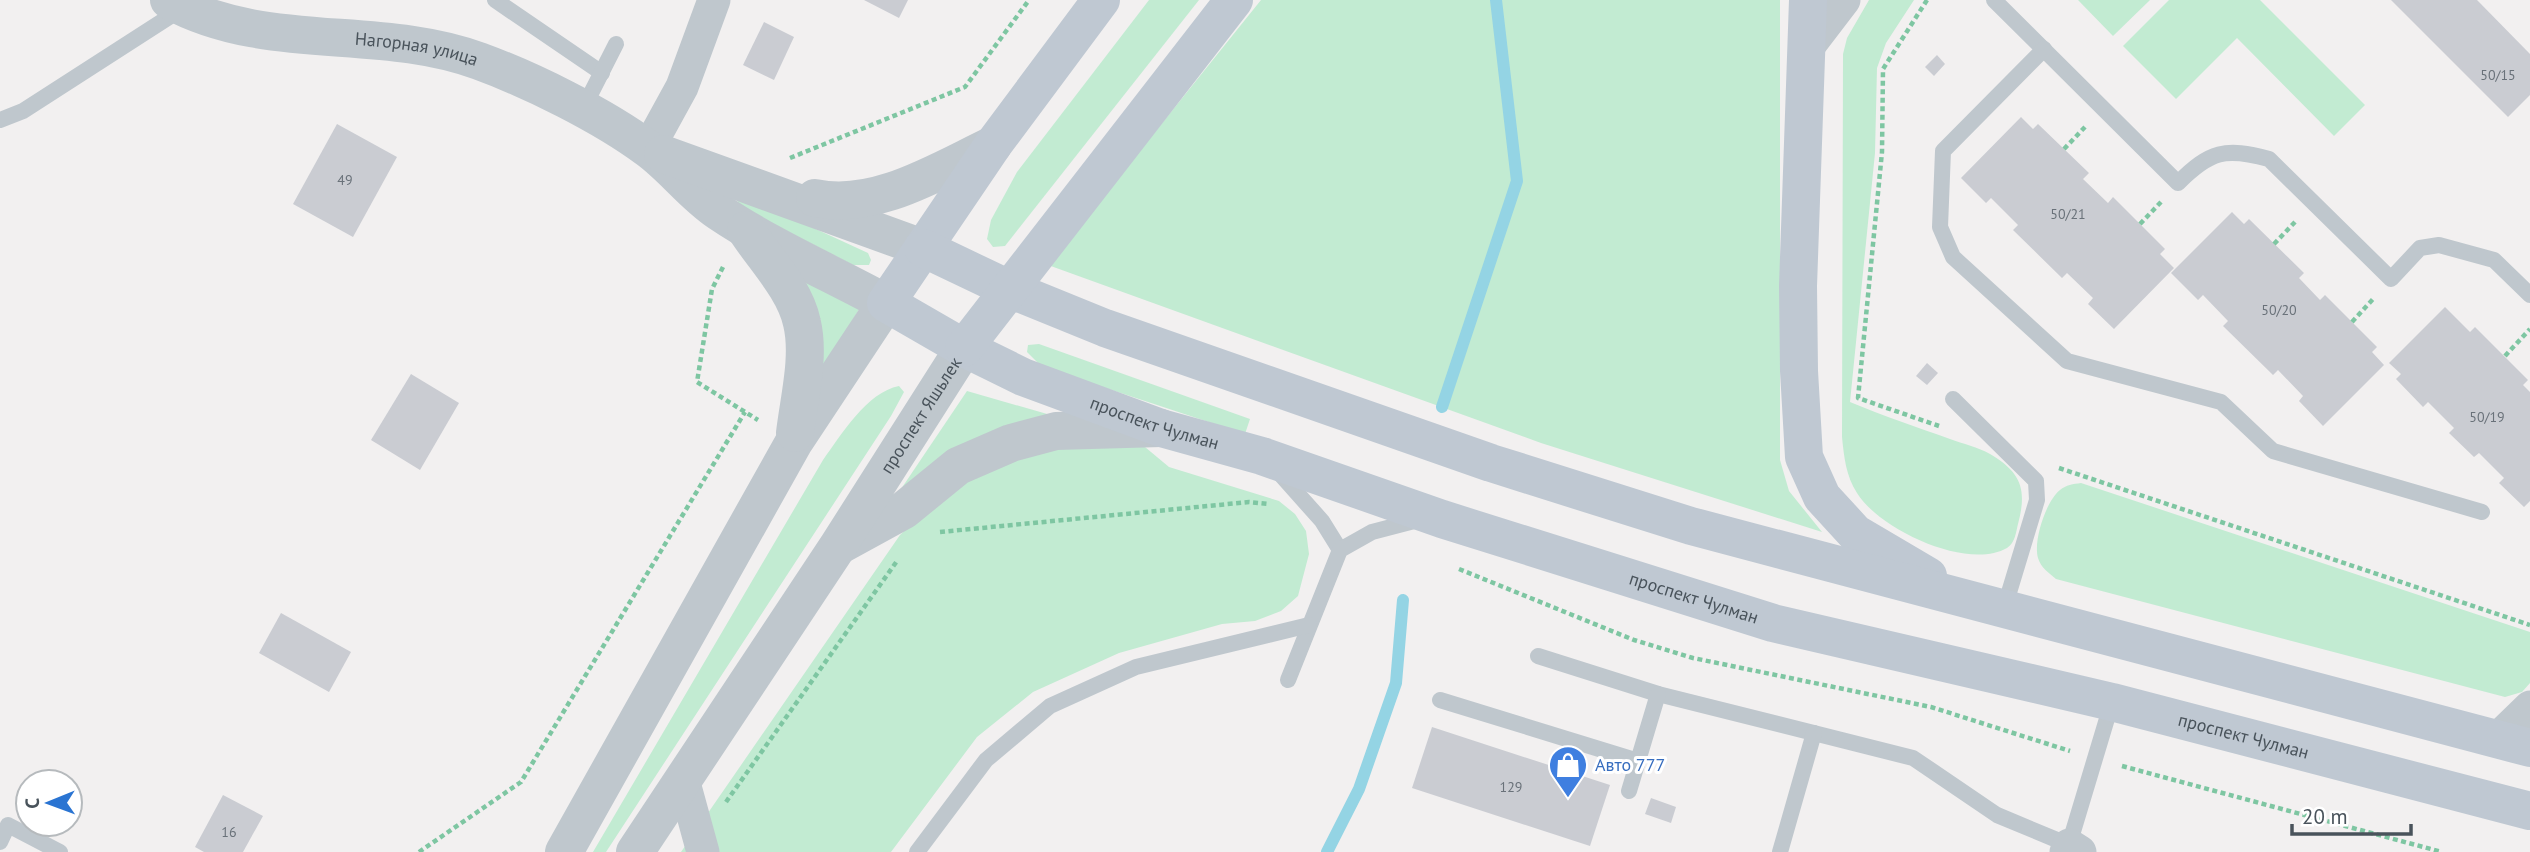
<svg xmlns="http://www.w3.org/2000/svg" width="2530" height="852" viewBox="0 0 2530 852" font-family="'PT Sans',sans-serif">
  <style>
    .green { fill: #c2ebd2 }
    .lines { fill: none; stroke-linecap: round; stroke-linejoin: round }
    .stream { stroke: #94d4e4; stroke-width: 12 }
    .building { fill: #caccd2 }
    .path { stroke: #7ec6a2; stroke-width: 4.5; stroke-dasharray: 5 3.5; stroke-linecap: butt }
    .service { stroke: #bfc7cd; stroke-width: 16 }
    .minor { stroke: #bfc7cd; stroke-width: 33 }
    .tertiary { stroke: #bfc7cd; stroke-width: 38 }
    .secondary { stroke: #bfc8d2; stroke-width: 38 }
    .labels { text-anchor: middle; stroke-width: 6; stroke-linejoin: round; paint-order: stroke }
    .number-label { font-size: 14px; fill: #697179 }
    .street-label { font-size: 18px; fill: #49535b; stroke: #fff }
    .shop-label { font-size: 18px; fill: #366cbe; stroke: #fff; text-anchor: start }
  </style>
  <rect width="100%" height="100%" fill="#f2f0f0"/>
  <g class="green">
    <polygon points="1149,0 1199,0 1005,246 993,247 987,239 991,220 1017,172"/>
    <polygon points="1261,0 1780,0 1780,460 1789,491 1822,532 1541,443 1048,265"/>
    <path d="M 1869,0 L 1914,0 L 1886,43 L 1877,68 L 1875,153 L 1850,402 C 1883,416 1917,427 1950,439 C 1963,444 1978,447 1990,454 C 2022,473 2027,490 2018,524 C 2016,532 2015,543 2007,548 C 1967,571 1879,529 1857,493 C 1846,476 1844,457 1842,437 L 1843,54 L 1847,38 Z"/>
    <polygon points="2078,0 2150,0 2113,36"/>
    <polygon points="2169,0 2260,0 2365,105 2334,136 2237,38 2176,99 2123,46"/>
    <polygon points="733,191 868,253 871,260 869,265 853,265 740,207"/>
    <polygon points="795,277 864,301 816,382"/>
    <polygon points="1039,344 1250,419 1245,434 1042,367 1027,352 1028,345"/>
    <path d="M 899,386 L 904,392 L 891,416 L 606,852 L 593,852 L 823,460 C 841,435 867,392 899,386 Z"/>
    <polygon points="967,391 1061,418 899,492"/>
    <polygon points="1139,442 1169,467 1279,501 1295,514 1306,531 1309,554 1298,596 1281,611 1255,621 1222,624 1119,653 1033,692 977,737 891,852 681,852 900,535 941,495 1017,452"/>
    <path d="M 2081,483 L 2530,632 L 2530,683 L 2522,692 L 2505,697 L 2056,579 C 2049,573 2041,568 2038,558 C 2033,541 2046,501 2060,490 C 2066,485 2073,484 2081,483 Z"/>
  </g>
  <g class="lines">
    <g class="stream">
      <polyline points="1442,407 1517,181 1496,0"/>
      <polyline points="1327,852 1359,789 1396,683 1403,600"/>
    </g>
  </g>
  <g class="building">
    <polygon points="864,0 908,0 899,18"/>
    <polygon points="2391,0 2477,0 2530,54 2530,95 2508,117"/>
    <polygon points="764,22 794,37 774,80 743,65"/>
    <polygon points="1937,55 1945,64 1934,76 1925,67"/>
    <polygon points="2021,117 2033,129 2038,124 2089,173 2083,179 2108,203 2113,197 2165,249 2160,254 2174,268 2114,329 2088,304 2093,298 2067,273 2062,278 2013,230 2018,225 1991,198 1986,203 1961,178"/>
    <polygon points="337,124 397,157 353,237 293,204"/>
    <polygon points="2232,212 2244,224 2249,219 2304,273 2299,278 2320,300 2325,295 2377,347 2372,352 2384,365 2323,426 2299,401 2303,396 2278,370 2273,375 2223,326 2228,321 2203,295 2198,300 2171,273"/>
    <polygon points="2445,307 2470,332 2475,327 2528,380 2523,385 2530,392 2530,501 2524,507 2499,483 2504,478 2479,453 2474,457 2449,433 2454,428 2428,402 2423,407 2396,379 2401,374 2389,363"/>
    <polygon points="1927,363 1938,373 1927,385 1916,376"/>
    <polygon points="411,374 459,403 420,470 371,440"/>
    <polygon points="281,613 351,652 329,692 259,653"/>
    <polygon points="1432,727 1610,785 1590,846 1412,788"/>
    <polygon points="223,795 263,816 243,852 204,852 195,847"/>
    <polygon points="1651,798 1676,807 1671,823 1645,814"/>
  </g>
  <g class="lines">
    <g class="path">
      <polyline points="1927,0 1883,69 1882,152 1858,398 1939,426"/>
      <polyline points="2064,149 2085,127"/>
      <polyline points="790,158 965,87 1029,0"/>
      <polyline points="2140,224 2161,202"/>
      <polyline points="2274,244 2295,222"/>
      <polyline points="723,267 712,289 697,382 758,420"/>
      <polyline points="2352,322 2373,299"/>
      <polyline points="2505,356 2530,329"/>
      <polyline points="2059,468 2530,625"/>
      <polyline points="940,532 1249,502 1269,504"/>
      <polyline points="1459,569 1634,640 1693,658 1931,707 2070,751"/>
      <polyline points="2122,766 2442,852"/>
      <polyline points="726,802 897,561"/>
      <polyline points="419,852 521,782 745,412"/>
    </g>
    <g class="service">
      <polyline points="495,0 602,73"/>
      <path d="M 1994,0 L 2178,183 C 2210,151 2225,147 2269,159 L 2391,279 L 2420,248 L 2439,245 L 2494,260 L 2530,295"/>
      <polyline points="2044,49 1943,151 1940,227 1953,257 2067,361 2221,402 2273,451 2482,512"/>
      <polyline points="583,109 616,44"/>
      <polyline points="0,120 23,111 183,8"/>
      <polyline points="1953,399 2036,481 2037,500 2004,609"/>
      <polyline points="1281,475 1322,521 1340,550"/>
      <polyline points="1538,656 1658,694 1913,758 1997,815 2069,845 2112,702"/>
      <polyline points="1288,680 1340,550 1372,532 1418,520"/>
      <polyline points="1440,700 1638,761"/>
      <polyline points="1629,791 1658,694"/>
      <polyline points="0,842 8,825 60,852"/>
      <polyline points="917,852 986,760 1050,706 1136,667 1309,625"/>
      <polyline points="1780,852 1814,733"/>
    </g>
    <g class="minor">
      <polyline points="1805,51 1844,0"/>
      <polyline points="648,149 682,87 714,0"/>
      <polyline points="2497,739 2530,707"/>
      <polyline points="683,779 703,852"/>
      <polyline points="2066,852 2069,845 2080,852"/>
    </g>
    <g class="tertiary">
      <path id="s1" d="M 169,0 C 265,53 379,24 479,61 C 531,80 602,115 648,149 C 673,167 692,194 719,212 C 771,247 831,273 886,303 L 794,442 L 564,852"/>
      <polyline points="663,154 923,248"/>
      <path d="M 815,198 C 876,211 940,170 993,145"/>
      <path d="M 746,230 C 764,258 795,289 802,323 C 810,357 799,399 795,433"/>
      <polyline points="840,545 904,510 958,466 1011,443 1056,431 1161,428"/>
      <path id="s2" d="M 635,852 L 838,546 L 964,348"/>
    </g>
    <g class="secondary">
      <path id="s3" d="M 1101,0 L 993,145 L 886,303 L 964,348 L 1023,377 L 1161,428 L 1262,456 L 1442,519 L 1773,623 L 2112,702 L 2530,811"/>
      <polyline points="1808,0 1798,286 1799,371 1804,457 1822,497 1855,533 1928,576"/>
      <polyline points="923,248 1009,289 1105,328 1491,463 1691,526 2530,748"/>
      <polyline points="964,348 1234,0"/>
    </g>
  </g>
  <defs>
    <symbol id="shop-pin" viewBox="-11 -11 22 30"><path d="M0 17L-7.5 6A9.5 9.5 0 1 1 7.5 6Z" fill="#3f7fe0" stroke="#fff"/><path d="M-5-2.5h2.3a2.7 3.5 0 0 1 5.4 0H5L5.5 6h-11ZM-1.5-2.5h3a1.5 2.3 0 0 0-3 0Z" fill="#fff"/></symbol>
  </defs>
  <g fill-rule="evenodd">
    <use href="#shop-pin" x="1546" y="743" width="44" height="60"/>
  </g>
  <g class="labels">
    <g class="number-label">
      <text x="2498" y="80">50/15</text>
      <text x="345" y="185">49</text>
      <text x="2068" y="219">50/21</text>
      <text x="2279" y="315">50/20</text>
      <text x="2487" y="422">50/19</text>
      <text x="1511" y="792">129</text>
      <text x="229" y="837">16</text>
    </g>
    <g class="street-label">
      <text dy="6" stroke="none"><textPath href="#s1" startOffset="254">Нагорная улица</textPath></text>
      <text dy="6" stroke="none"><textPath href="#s2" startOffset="522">проспект Яшьлек</textPath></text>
      <text dy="6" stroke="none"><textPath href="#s3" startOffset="667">проспект Чулман</textPath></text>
      <text dy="6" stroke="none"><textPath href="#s3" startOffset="1234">проспект Чулман</textPath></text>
      <text dy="6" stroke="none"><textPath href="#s3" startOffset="1801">проспект Чулман</textPath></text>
    </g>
    <g class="shop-label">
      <text x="1595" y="771">Авто 777</text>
    </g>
  </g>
  <g transform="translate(49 803) rotate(269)"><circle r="33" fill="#ffffff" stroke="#b6babd" stroke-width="2"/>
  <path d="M0-5L12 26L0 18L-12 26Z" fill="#2a74d2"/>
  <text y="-10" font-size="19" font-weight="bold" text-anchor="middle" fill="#49535b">С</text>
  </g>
  <path d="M2292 824v10h119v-10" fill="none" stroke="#49535b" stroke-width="3.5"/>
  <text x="2302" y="824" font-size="21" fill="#49535b" stroke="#ffffff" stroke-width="5" paint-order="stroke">20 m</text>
</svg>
